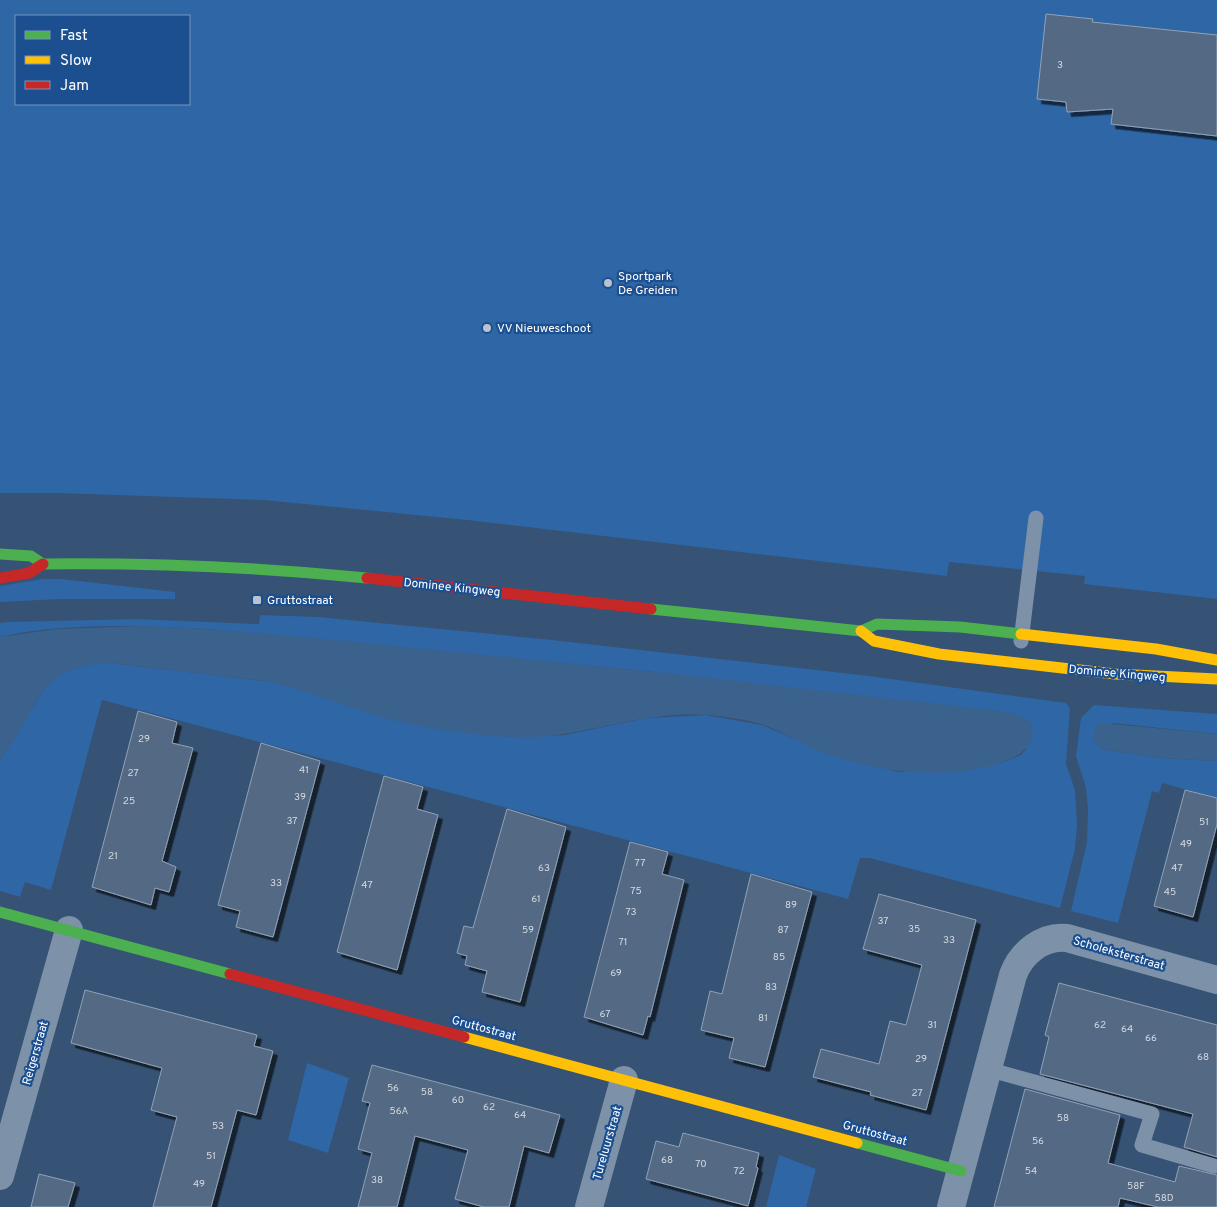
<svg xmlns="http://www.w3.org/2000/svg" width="1217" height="1207" viewBox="0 0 1217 1207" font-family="Overpass,sans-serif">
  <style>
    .green { fill: #2f66a5; fill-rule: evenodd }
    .water { fill: #3b618d }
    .building { fill: #526984; stroke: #92a2b6; filter: url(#shadow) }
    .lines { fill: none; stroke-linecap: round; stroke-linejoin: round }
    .lane { stroke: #7d92a8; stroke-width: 15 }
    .street { stroke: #7d92a8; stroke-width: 28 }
    .fast { stroke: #4caf50; stroke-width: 11 }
    .slow { stroke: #ffc107; stroke-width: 11 }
    .jam { stroke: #c62828; stroke-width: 11 }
    .poi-dot { fill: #b9c2ce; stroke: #1b4f8f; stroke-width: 2 }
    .labels { text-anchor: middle; stroke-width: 4.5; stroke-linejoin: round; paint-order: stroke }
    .number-label { font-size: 10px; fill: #d4dae0 }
    .poi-label { font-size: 12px; fill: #fff; stroke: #1b4f8f; text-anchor: start }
    .street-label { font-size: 12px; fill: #fff; stroke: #1b4f8f }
  </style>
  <defs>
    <filter id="shadow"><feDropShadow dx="4.5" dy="4.5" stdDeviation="0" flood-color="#0009"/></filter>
  </defs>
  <rect width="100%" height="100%" fill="#365274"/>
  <g class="green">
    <path d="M 0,0 L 1217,0 L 1217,599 L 1084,584 L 1085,576 L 949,562 L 947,576 L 467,520 L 264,500 L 57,493 L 0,493 ZM 16,16 L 189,16 L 189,104 L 16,104 Z"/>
    <polygon points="43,579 61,579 175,592 175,599 61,599 0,602 0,586"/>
    <path d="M 260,615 L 318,617 L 552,640 L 869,676 L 1066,703 L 1070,708 L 1066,764 L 1075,790 L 1077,825 L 1075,849 L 1060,908 L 870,858 L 860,858 L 848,899 L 102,700 L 51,890 L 25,882 L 20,897 L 0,891 L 0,760 L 43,691 L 54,678 L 65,671 L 94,663 L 110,663 L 265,681 L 510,737 L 565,735 L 647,718 L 706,715 L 762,725 L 827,753 L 899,772 L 1004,762 L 1021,755 L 1027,748 L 708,679 L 645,671 L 207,629 C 142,626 63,622 0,637 L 0,623 L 9,622 L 137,619 L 259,624 Z"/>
    <polygon points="1094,705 1217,714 1217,734 1113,723 1100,749 1163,758 1217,761 1217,798 1162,783 1159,793 1152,791 1118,923 1071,911 1087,842 1088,809 1086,788 1076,756 1081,718"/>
    <polygon points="307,1063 349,1078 328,1153 288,1140"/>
    <polygon points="779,1155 816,1169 806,1207 766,1207"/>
  </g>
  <g class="water">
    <path d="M 146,626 L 207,629 L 346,641 L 645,671 L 1001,711 L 1019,715 L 1031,723 C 1036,742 1025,753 1008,760 C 951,782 881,773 824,753 C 803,745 783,732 761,724 C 744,719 726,717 709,715 C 642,709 578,741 511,737 C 467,735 423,728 382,717 C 342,706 305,689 265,681 L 110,663 C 33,665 41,711 0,760 L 0,637 L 57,629 Z"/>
    <polygon points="1101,723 1217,734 1217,761 1163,758 1100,749 1093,738 1096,727"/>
  </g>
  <g class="building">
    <polygon points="1046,14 1093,19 1092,22 1217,35 1217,136 1111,124 1113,109 1067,112 1066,102 1037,99"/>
    <polygon points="138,711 177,722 172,743 193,748 162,861 176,867 169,892 155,888 151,905 92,887"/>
    <polygon points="261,743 320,761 273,937 236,927 240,911 218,905"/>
    <polygon points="384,776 423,787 417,809 438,815 397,970 337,952"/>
    <polygon points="1185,790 1217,798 1217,824 1193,917 1154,906"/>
    <polygon points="507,809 566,827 520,1002 482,992 487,971 465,965 467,956 457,953 464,926 473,928"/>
    <polygon points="630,842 668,852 662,874 684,880 650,1017 648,1016 643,1035 584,1017"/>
    <polygon points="751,874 812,892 765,1067 729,1058 734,1038 701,1030 710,991 722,994"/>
    <polygon points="879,894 976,920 926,1110 870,1095 871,1092 813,1077 821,1049 879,1064 890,1021 906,1025 922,965 863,949"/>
    <polygon points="1059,983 1217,1025 1217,1157 1184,1147 1193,1114 1040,1074 1049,1037 1045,1035"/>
    <polygon points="85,990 257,1035 254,1046 273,1051 256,1115 237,1110 211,1207 153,1207 177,1117 151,1110 162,1068 71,1043"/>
    <polygon points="372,1065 560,1115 549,1153 524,1146 509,1207 484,1207 455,1199 468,1150 415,1136 397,1207 358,1207 372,1153 358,1149 370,1103 362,1101"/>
    <polygon points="1025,1089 1120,1115 1108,1163 1175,1182 1179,1166 1217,1175 1217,1207 1158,1207 1120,1198 1118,1207 994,1207"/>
    <polygon points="683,1133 759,1153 756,1167 758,1168 748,1206 646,1179 656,1141 679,1147"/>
    <polygon points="39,1174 75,1183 68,1207 31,1207"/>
  </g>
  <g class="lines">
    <g class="lane">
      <polyline points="1021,641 1036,518"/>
      <polyline points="987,1069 1152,1114 1142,1145 1214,1166"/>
    </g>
    <g class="street">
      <polyline points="0,1176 69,930"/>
      <polyline points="589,1207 624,1080"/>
      <path d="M 951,1207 L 1013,975 C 1021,953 1043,935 1067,938 L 1217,980"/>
    </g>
    <g class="fast">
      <path d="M 0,554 L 31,556 L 43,564 C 152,563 259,567 367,578"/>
      <polyline points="651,609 861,631 877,624 960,627 1021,634"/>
      <polyline points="0,912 230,974"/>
      <polyline points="857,1143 961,1171"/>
    </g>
    <g class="slow">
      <polyline points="861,631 874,641 939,654 1115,674 1217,679"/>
      <polyline points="1021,634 1156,649 1217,660"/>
      <polyline points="464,1037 857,1143"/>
    </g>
    <g class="jam">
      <polyline points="0,578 29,573 43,564"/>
      <polyline points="367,578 651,609"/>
      <polyline points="230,974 464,1037"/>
    </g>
  </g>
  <g class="poi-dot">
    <circle cx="608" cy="283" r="5"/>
    <circle cx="487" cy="328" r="5"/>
    <rect x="252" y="595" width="10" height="10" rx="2.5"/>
  </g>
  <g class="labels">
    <g class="number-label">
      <text x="1060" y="68">3</text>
      <text x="144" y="742">29</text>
      <text x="304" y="773">41</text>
      <text x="133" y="776">27</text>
      <text x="300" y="800">39</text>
      <text x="129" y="804">25</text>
      <text x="292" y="824">37</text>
      <text x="1204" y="825">51</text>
      <text x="1186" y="847">49</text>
      <text x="113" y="859">21</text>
      <text x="640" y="866">77</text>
      <text x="544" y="871">63</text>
      <text x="1177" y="871">47</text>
      <text x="276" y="886">33</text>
      <text x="367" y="888">47</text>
      <text x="636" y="894">75</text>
      <text x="1170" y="895">45</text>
      <text x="536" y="902">61</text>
      <text x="791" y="908">89</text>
      <text x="631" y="915">73</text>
      <text x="883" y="924">37</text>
      <text x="914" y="932">35</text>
      <text x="528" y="933">59</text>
      <text x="783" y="933">87</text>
      <text x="949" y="943">33</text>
      <text x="623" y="945">71</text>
      <text x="779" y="960">85</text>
      <text x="616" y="976">69</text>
      <text x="771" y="990">83</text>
      <text x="605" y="1017">67</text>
      <text x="763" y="1021">81</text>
      <text x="932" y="1028">31</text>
      <text x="1100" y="1028">62</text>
      <text x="1127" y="1032">64</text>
      <text x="1151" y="1041">66</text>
      <text x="1203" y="1060">68</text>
      <text x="921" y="1062">29</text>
      <text x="393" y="1091">56</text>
      <text x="427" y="1095">58</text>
      <text x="917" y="1096">27</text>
      <text x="458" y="1103">60</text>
      <text x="489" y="1110">62</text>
      <text x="399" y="1114">56A</text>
      <text x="520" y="1118">64</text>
      <text x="1063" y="1121">58</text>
      <text x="218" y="1129">53</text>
      <text x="1038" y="1144">56</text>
      <text x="211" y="1159">51</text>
      <text x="667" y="1163">68</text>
      <text x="701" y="1167">70</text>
      <text x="739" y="1174">72</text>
      <text x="1031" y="1174">54</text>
      <text x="377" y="1183">38</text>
      <text x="199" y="1187">49</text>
      <text x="1136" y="1189">58F</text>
      <text x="1164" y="1201">58D</text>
    </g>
    <g class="poi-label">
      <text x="618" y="280">Sportpark<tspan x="618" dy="14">De Greiden</tspan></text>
      <text x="497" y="332">VV Nieuweschoot</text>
      <text x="267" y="604">Gruttostraat</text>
    </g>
    <g class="street-label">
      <text transform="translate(452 587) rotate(6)" y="4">Dominee Kingweg</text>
      <text transform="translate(1117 673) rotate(5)" y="4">Dominee Kingweg</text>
      <text transform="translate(1119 953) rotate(16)" y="4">Scholeksterstraat</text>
      <text transform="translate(484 1028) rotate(15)" y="4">Gruttostraat</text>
      <text transform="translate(35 1053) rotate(-74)" y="4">Reigerstraat</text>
      <text transform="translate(875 1133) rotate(15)" y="4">Gruttostraat</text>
      <text transform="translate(607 1143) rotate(-74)" y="4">Tureluurstraat</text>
    </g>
  </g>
  <rect x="15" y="15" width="175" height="90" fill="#1b4f8f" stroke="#7695bc"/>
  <rect x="25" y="31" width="25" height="8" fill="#4caf50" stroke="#7695bc"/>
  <text x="60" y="40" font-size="15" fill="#ffffff">Fast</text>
  <rect x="25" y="56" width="25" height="8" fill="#ffc107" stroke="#7695bc"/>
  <text x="60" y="65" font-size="15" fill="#ffffff">Slow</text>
  <rect x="25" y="81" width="25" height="8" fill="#c62828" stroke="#7695bc"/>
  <text x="60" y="90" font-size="15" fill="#ffffff">Jam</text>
</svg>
